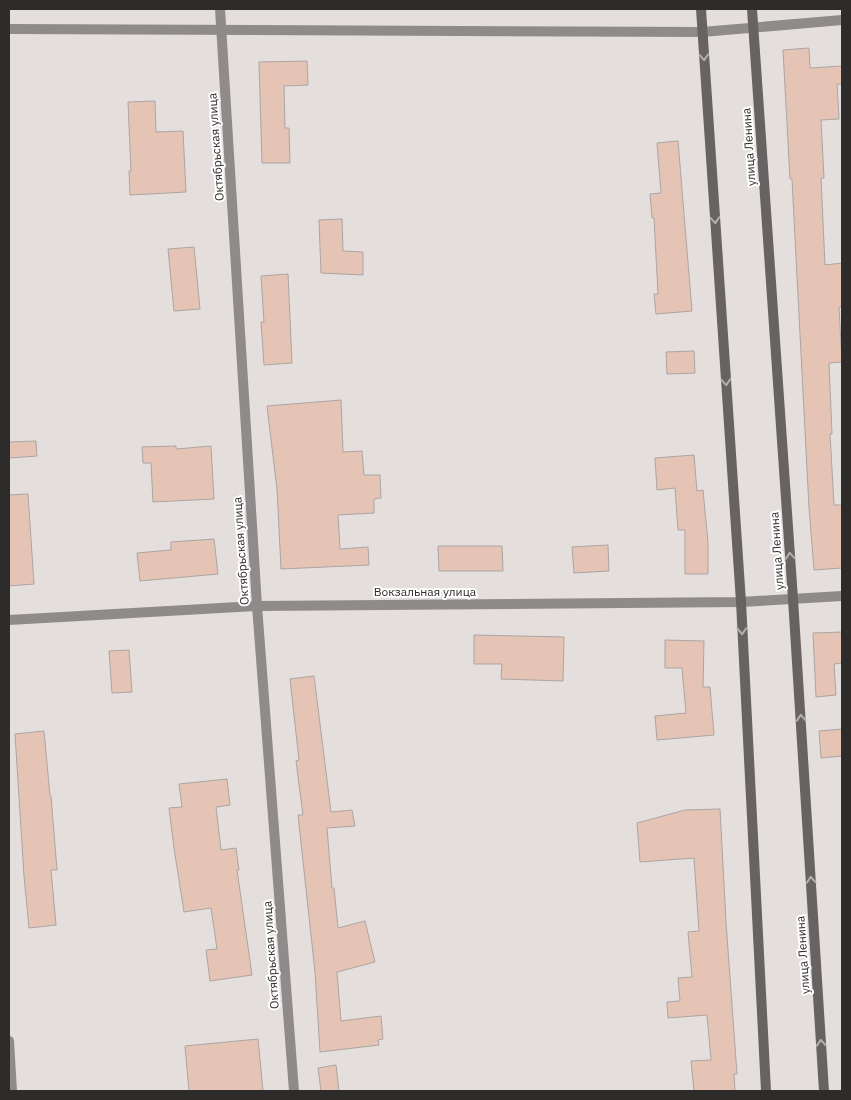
<svg xmlns="http://www.w3.org/2000/svg" width="851" height="1100" viewBox="0 0 851 1100" font-family="'IBM Plex Sans',sans-serif">
  <style>
    .building { fill: #e5c4b6; stroke: #aba5a3 }
    .lines { fill: none; stroke-linecap: round; stroke-linejoin: round }
    .street { stroke: #8e8b8a; stroke-width: 10 }
    .secondary { stroke: #666362; stroke-width: 10 }
    .oneway { stroke: #b2b1b0 }
    .labels { text-anchor: middle; stroke-width: 4; stroke-linejoin: round; paint-order: stroke }
    .street-label { font-size: 12px; fill: #2e2b2b; stroke: #fff }
  </style>
  <rect width="100%" height="100%" fill="#e4dfdc"/>
  <g class="building">
    <polygon points="809,48 810,68 842,66 842,84 837,84 839,119 821,120 824,178 821,178 825,265 842,263 842,307 839,307 842,362 829,363 832,434 830,434 834,505 842,505 842,568 814,570 809,508 792,179 790,179 783,50"/>
    <polygon points="307,61 308,85 284,86 285,128 289,128 290,163 262,163 259,62"/>
    <polygon points="155,101 156,132 183,131 186,192 130,195 129,171 131,171 128,102"/>
    <polygon points="678,141 692,311 656,314 654,294 658,294 654,218 652,218 650,194 661,193 657,143"/>
    <polygon points="342,219 343,251 363,252 363,275 321,273 319,220"/>
    <polygon points="194,247 200,309 174,311 168,249"/>
    <polygon points="288,274 292,363 264,365 261,322 264,322 261,276"/>
    <polygon points="694,351 695,373 667,374 666,352"/>
    <polygon points="341,400 343,452 362,451 364,475 380,475 381,498 374,499 374,513 338,515 340,549 368,547 369,565 281,569 277,489 267,406"/>
    <polygon points="36,441 37,456 9,458 9,442"/>
    <polygon points="176,446 176,449 211,446 214,499 153,502 151,463 143,463 142,447"/>
    <polygon points="694,455 697,491 703,490 708,542 708,574 685,574 685,530 678,530 675,488 657,490 655,458"/>
    <polygon points="28,494 34,584 9,586 9,495"/>
    <polygon points="214,539 218,574 140,581 137,553 171,550 171,542"/>
    <polygon points="608,545 609,571 574,573 572,547"/>
    <polygon points="438,546 502,546 503,571 439,571"/>
    <polygon points="842,632 842,663 834,664 836,695 816,697 813,633"/>
    <polygon points="474,635 564,637 563,681 501,679 502,664 474,664"/>
    <polygon points="665,640 704,641 703,687 710,687 714,735 657,740 655,716 686,713 682,668 665,668"/>
    <polygon points="129,650 132,692 112,693 109,651"/>
    <polygon points="314,676 331,812 352,810 355,826 327,828 332,888 334,888 338,928 365,921 375,962 337,972 341,1021 381,1016 383,1039 378,1040 379,1045 320,1052 315,972 298,815 303,815 296,761 299,760 290,679"/>
    <polygon points="842,729 842,756 821,758 819,731"/>
    <polygon points="44,731 50,796 51,796 57,870 51,870 56,925 29,928 24,876 15,734"/>
    <polygon points="227,779 230,805 216,807 221,850 236,848 239,870 237,870 252,975 210,981 206,950 217,949 211,908 184,912 174,848 169,808 182,807 179,784"/>
    <polygon points="720,809 726,922 737,1074 734,1074 735,1091 694,1091 691,1061 711,1060 707,1015 668,1018 667,1002 680,1001 678,978 692,977 688,932 699,931 694,858 640,862 637,823 685,810"/>
    <polygon points="258,1039 263,1091 189,1091 185,1046"/>
    <polygon points="336,1065 339,1091 321,1091 318,1068"/>
  </g>
  <g class="lines">
    <g class="street">
      <polyline points="220,9 257,606 294,1091"/>
      <polyline points="9,29 702,32 842,20"/>
      <polyline points="9,620 257,606 741,602 842,596"/>
      <polyline points="9,1041 12,1091"/>
    </g>
    <g class="secondary">
      <polyline points="701,9 741,602 766,1091"/>
      <polyline points="752,9 793,599 824,1091"/>
    </g>
  </g>
  <defs><path id="oneway-chevron" d="M-2-3.5L2.5 0L-2 3.5" fill="none" stroke-width="1.6" stroke-linecap="round" stroke-linejoin="round" transform="scale(1.25)"/></defs>
  <g class="oneway">
    <use href="#oneway-chevron" transform="translate(704 57) rotate(86)"/>
    <use href="#oneway-chevron" transform="translate(715 220) rotate(86)"/>
    <use href="#oneway-chevron" transform="translate(726 382) rotate(86)"/>
    <use href="#oneway-chevron" transform="translate(790 556) rotate(-94)"/>
    <use href="#oneway-chevron" transform="translate(742 631) rotate(87)"/>
    <use href="#oneway-chevron" transform="translate(801 718) rotate(-94)"/>
    <use href="#oneway-chevron" transform="translate(811 880) rotate(-94)"/>
    <use href="#oneway-chevron" transform="translate(821 1043) rotate(-94)"/>
  </g>
  <g class="labels">
    <g class="street-label">
      <text transform="translate(216 147) rotate(-94)" y="4">Октябрьская улица</text>
      <text transform="translate(749 147) rotate(-94)" y="4">улица Ленина</text>
      <text transform="translate(241 551) rotate(-94)" y="4">Октябрьская улица</text>
      <text transform="translate(777 551) rotate(-94)" y="4">улица Ленина</text>
      <text x="425" y="596">Вокзальная улица</text>
      <text transform="translate(271 955) rotate(-94)" y="4">Октябрьская улица</text>
      <text transform="translate(803 955) rotate(-94)" y="4">улица Ленина</text>
    </g>
  </g>
  <rect width="851" height="1100" fill="none" stroke="#2e2b2b" stroke-width="20"/>
</svg>
